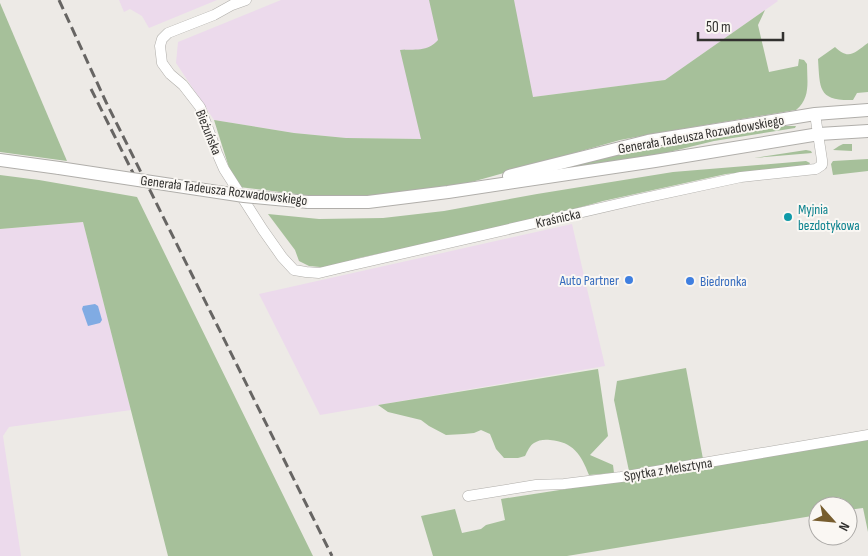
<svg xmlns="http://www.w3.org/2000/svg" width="868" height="556" viewBox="0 0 868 556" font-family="'Sofia Sans Condensed',sans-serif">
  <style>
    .industrial { fill: #ecdaec }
    .green { fill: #a6c09a }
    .water { fill: #80abe3 }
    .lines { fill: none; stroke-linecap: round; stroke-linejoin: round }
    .minor-casing { stroke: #b0aeaa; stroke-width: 11 }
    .tertiary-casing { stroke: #b0aeaa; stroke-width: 14 }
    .minor { stroke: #fff; stroke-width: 10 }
    .tertiary { stroke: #fff; stroke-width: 12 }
    .rail { stroke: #676563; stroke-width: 3; stroke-dasharray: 10 5; stroke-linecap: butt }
    .tertiary-bridge-casing { stroke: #b0aeaa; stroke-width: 14; stroke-linecap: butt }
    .tertiary-bridge { stroke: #fff; stroke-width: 12 }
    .culture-dot { fill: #0f9aa8; stroke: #faf7f3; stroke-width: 2 }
    .shop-dot { fill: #3f7fe0; stroke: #faf7f3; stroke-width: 2 }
    .labels { text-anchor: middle; stroke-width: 4; stroke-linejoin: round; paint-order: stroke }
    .street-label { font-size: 14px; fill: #32312f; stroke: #faf7f3 }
    .culture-label { font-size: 14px; fill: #0d838f; stroke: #faf7f3; text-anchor: start }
    .shop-label { font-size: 14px; fill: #366cbe; stroke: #faf7f3; text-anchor: end }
  </style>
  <rect width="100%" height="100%" fill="#edeae6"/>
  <g class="industrial">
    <polygon points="119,0 217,0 149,28 142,16 130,9 124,12"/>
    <polygon points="281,0 777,0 778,1 665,80 533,97 421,139 346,138 294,133 214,120 176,63 178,42"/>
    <polygon points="83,222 131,410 9,427 3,436 21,556 0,556 0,229"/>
    <polygon points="572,224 605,366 320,415 259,294"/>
  </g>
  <g class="green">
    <path d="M 429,0 L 514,0 L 533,97 L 665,80 L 765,10 L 758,25 L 769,72 L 798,66 L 799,59 L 804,60 L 807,64 C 807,81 811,98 796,110 L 652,134 L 620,140 L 461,185 L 415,192 L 350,197 L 304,195 L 239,187 L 231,174 L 214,120 L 294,133 L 346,138 L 421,139 L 400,50 C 414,49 428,52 438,40 Z"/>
    <polygon points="0,3 67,161 0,152"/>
    <path d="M 868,43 L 868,92 L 857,93 L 853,100 C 818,101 820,89 818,59 L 835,47 C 849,61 855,52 868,43 Z"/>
    <polygon points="784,126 796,126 795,128 714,141 661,154 566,170 565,167 616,155"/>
    <polygon points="843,144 852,144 852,151 833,150 839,146"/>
    <polygon points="806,150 811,151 812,153 754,158"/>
    <polygon points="868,159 868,171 833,175 831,164 833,161"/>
    <polygon points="806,161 810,163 809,165 726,174 603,201 531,221 359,258 328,267 320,267 309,266 299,261 295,250 268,214 319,219 383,218 444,211 537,194 673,172"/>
    <polygon points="0,175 39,180 137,197 313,556 168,556 83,222 0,229"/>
    <polygon points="686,368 703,459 629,471 614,400 617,381"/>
    <path d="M 598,369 L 608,436 L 590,455 L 613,465 L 614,473 L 589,475 C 581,454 573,442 550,440 C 545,439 538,440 534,443 C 530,445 527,452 525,456 L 518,458 L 504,458 L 496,449 L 490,434 L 481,430 L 474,433 L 464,434 L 446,435 L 429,426 L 421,420 L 388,412 L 378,405 Z"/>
    <polygon points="868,439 868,532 863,508 848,510 848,506 818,506 818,515 567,556 433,556 421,516 455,509 462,533 481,529 486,525 505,520 501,499 676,472"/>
  </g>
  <polygon class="water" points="95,304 98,306 102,320 100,323 88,326 82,309 83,306"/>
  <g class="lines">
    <defs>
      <g id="minor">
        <polyline points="246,0 232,5 214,15 168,33 162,39 160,46 162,63 170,74 183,85 200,107 217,153 224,169 263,230 282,257 294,270 306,272 319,273 344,267 635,200 741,177 816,169 822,165 822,160 815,114"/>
        <polyline points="468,496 536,485 564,484 621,477 868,435"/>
      </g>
      <g id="tertiary">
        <polyline points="0,160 59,168"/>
        <polyline points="509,176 648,141 815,114 868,110"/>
        <polyline points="308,202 368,202 448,192 655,161 819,134 868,131"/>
      </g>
    </defs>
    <use href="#minor" class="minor-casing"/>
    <use href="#tertiary" class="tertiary-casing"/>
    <use href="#minor" class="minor"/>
    <use href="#tertiary" class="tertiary"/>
    <g class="rail">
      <polyline points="59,0 106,102 332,556"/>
      <polyline points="91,89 138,183"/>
    </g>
    <defs>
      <polyline id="tertiary-bridge" points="59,168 244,196 308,202"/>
    </defs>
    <use href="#tertiary-bridge" class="tertiary-bridge-casing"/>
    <use href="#tertiary-bridge" class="tertiary-bridge"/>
  </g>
  <circle class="culture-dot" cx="788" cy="217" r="5"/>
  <g class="shop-dot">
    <circle cx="629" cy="280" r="5"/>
    <circle cx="690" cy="281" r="5"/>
  </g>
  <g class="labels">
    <g class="street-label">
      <text transform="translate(209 132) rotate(68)" y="5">Bieżuńska</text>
      <text transform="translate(701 134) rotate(-10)" y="5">Generała Tadeusza Rozwadowskiego</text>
      <text transform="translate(224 190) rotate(7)" y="5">Generała Tadeusza Rozwadowskiego</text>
      <text transform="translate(558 218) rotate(-13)" y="5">Kraśnicka</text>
      <text transform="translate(668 469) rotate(-9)" y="5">Spytka z Melsztyna</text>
    </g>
    <g class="culture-label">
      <text x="798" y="214">Myjnia<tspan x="798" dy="16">bezdotykowa</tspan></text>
    </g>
    <g class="shop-label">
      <text x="619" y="285">Auto Partner</text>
      <text x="700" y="286" text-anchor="start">Biedronka</text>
    </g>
  </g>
  <g transform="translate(833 521) rotate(117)"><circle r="24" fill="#faf7f3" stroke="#aaa8a5"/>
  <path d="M0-4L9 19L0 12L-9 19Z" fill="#775d2e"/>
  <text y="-8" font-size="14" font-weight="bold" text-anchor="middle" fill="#32312f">N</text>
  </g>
  <path d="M698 32v8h85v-8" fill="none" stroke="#32312f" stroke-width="2.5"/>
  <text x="706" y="32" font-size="15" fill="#32312f" stroke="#faf7f3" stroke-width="4" paint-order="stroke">50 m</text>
</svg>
